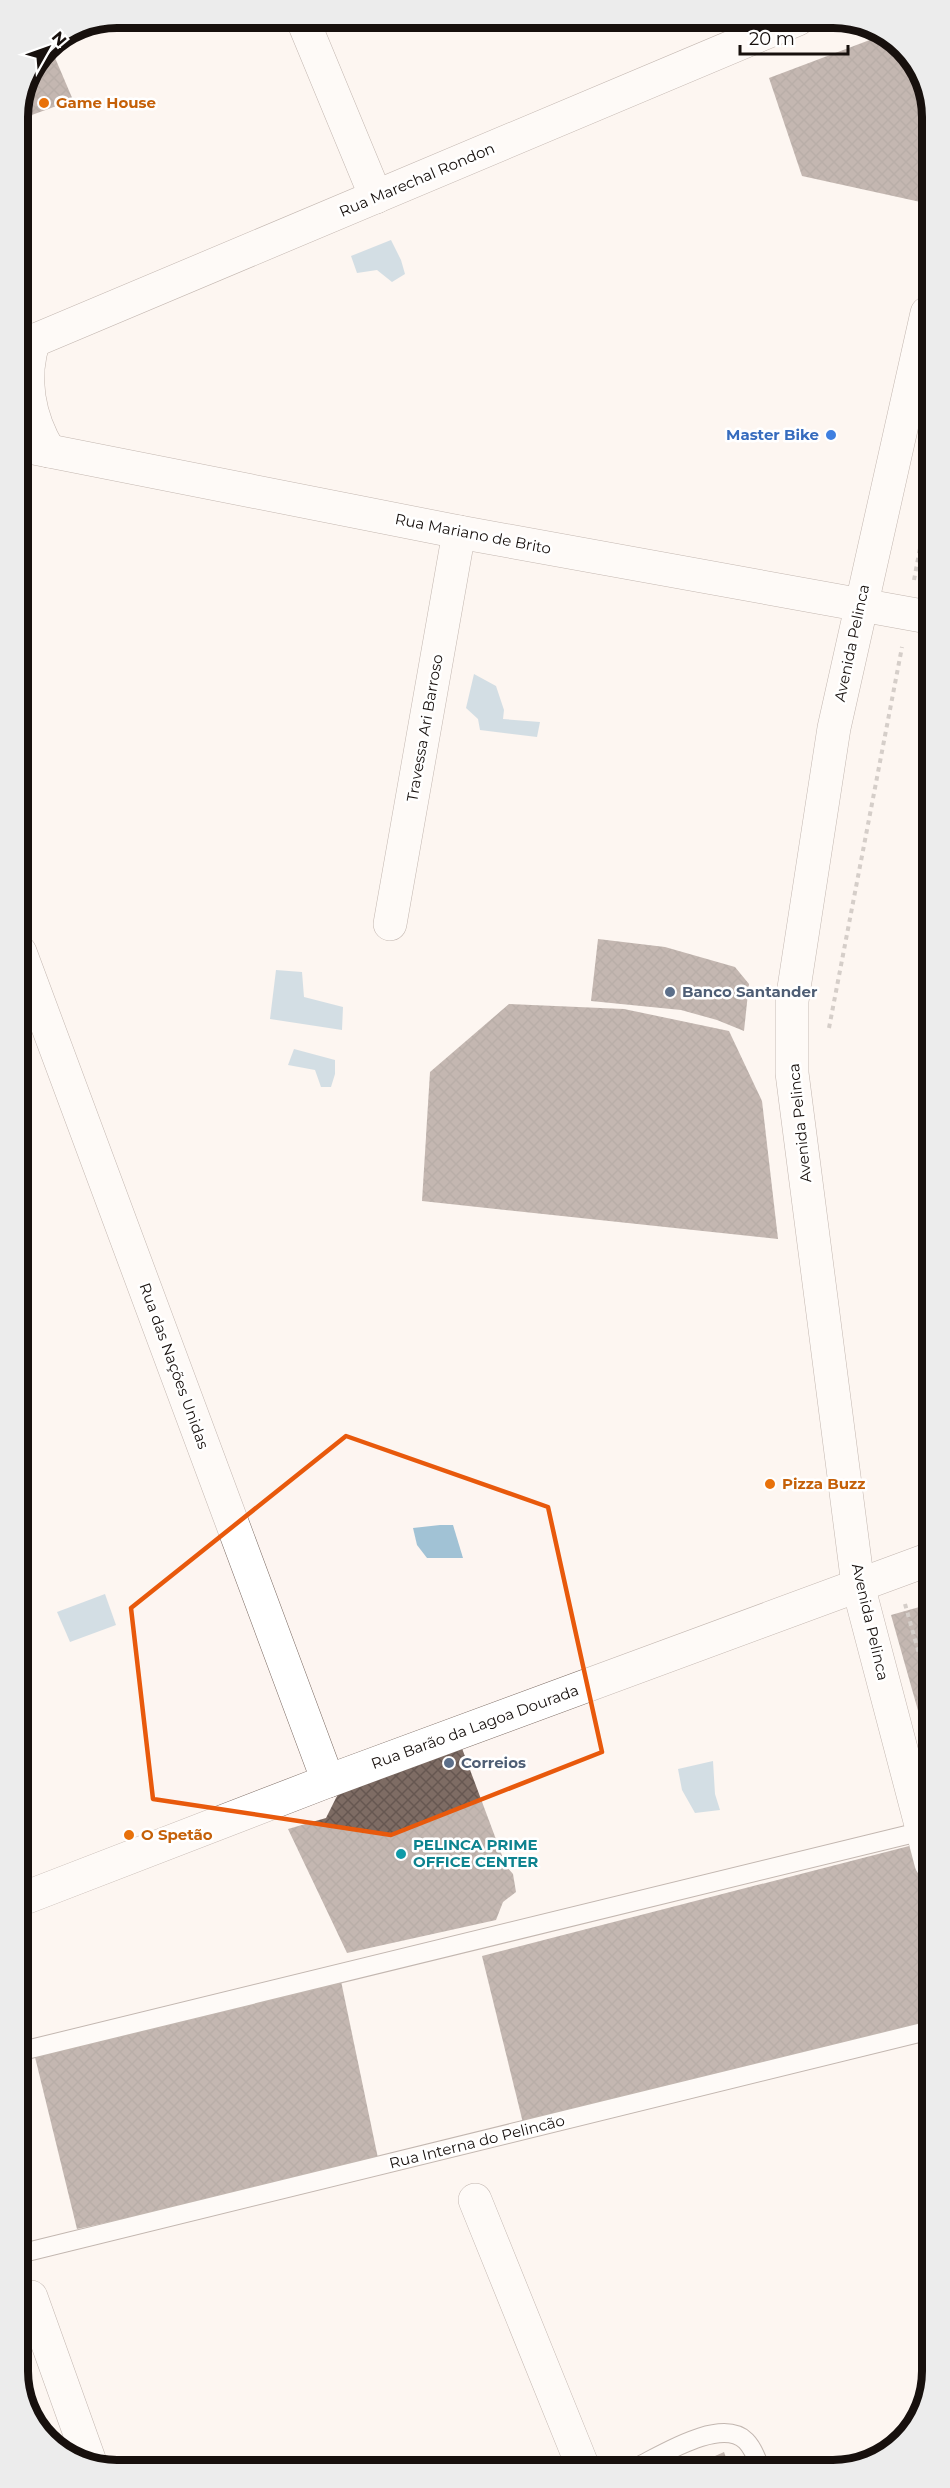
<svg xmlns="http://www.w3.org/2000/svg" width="950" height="2488" viewBox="0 0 950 2488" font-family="Montserrat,sans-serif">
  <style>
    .water { fill: #a1c2d5 }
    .building { fill: url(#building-cross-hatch) }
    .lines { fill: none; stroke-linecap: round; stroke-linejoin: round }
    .lane-casing { stroke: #7c6b63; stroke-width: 20 }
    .street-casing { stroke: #7c6b63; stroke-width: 34 }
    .secondary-casing { stroke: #7c6b63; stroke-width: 34 }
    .path { stroke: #a49d99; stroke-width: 4; stroke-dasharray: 4.5 4.5; stroke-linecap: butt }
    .lane { stroke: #fff; stroke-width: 18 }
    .street { stroke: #fff; stroke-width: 33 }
    .secondary { stroke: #fff; stroke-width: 33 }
    .marked { fill: none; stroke: #e8590c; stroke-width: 4.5; stroke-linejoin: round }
    .food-dot { fill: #e8710a; stroke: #fff; stroke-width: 2 }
    .shop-dot { fill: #3f7fe0; stroke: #fff; stroke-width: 2 }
    .service-dot { fill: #5c6f8a; stroke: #fff; stroke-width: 2 }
    .culture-dot { fill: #0f9aa8; stroke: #fff; stroke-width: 2 }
    .labels { text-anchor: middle; stroke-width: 5; stroke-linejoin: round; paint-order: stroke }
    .food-label { font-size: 15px; font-weight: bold; fill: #c56008; stroke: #fff; text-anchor: start }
    .street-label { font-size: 15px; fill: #17100d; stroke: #fff }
    .shop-label { font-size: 15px; font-weight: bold; fill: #366cbe; stroke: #fff; text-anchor: end }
    .service-label { font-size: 15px; font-weight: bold; fill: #4e5e75; stroke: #fff; text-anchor: start }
    .culture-label { font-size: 15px; font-weight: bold; fill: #0d838f; stroke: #fff; text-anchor: start }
    .rim { fill: none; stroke: #17100d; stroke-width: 8 }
  </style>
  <defs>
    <pattern id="building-cross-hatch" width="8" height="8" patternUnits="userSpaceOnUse" patternTransform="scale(1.5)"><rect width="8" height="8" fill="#7e6c64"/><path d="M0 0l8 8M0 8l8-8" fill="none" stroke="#665751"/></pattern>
  </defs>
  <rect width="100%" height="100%" fill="#fdf5f1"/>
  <g class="water">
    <polygon points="639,20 699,20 700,22 654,31"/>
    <polygon points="391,240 401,260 405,274 392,282 377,270 357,273 351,256"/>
    <polygon points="474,674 496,686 504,710 503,719 540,722 537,737 480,730 478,719 466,708"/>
    <polygon points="276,970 302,972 304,997 343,1007 342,1030 270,1019"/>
    <polygon points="294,1049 335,1060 335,1074 331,1087 321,1087 315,1070 288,1065"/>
    <polygon points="440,1525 453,1525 463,1558 427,1558 417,1545 413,1528"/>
    <polygon points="105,1594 116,1625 70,1642 57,1612"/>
    <polygon points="713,1761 715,1794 720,1810 695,1813 682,1790 678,1769"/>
  </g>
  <g class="building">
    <polygon points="883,35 893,39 927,86 925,203 802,176 769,78"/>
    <polygon points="50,46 73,100 18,120 18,112"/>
    <polygon points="598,939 665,947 735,967 749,984 744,1031 717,1020 681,1010 591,1001"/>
    <polygon points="509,1004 624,1009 729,1031 762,1101 778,1239 422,1201 430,1072"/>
    <polygon points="930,1604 931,1745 928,1746 891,1615"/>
    <polygon points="460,1743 506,1866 513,1874 516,1892 503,1902 496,1920 347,1953 288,1829 326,1818 342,1786"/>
    <polygon points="913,1845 931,1925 931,2024 523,2123 482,1956"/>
    <polygon points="341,1981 379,2163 77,2229 34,2053"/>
    <polygon points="724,2452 729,2466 693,2466"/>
  </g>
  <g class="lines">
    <defs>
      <g id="lane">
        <polyline points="22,2051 923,1831"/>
        <polyline points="23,2253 931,2030"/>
        <path d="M 639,2466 C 663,2454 722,2417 746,2441 C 753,2448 756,2457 759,2465"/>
      </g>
      <g id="street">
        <polyline points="304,23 376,197"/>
        <path d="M 34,340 C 21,378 29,418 49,451"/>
        <polyline points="19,347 798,19"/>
        <polyline points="19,445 459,532 928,617"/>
        <polyline points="390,924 459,532"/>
        <polyline points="20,952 328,1781"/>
        <polyline points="22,1899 328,1781 930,1559"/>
        <polyline points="475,2200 583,2467"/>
        <polyline points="31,2297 90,2462"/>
      </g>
      <polyline id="secondary" points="927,313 834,728 792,1001 792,1073 858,1585 931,1863"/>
    </defs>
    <use href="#lane" class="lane-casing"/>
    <use href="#street" class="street-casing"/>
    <use href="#secondary" class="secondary-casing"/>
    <g class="path">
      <polyline points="914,580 928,506"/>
      <polyline points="829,1028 902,647"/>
      <polyline points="905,1604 930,1693"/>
    </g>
    <use href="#lane" class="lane"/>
    <use href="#street" class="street"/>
    <use href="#secondary" class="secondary"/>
  </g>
  <path d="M0 0H950V2488H0ZM 346,1436 L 548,1507 L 602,1752 L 391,1835 L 153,1799 L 131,1608 Z" fill="#fdf5f1" fill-opacity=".55" fill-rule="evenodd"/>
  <path class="marked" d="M 346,1436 L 548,1507 L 602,1752 L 391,1835 L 153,1799 L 131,1608 Z"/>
  <g class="food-dot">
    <circle cx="44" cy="103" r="6"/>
    <circle cx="770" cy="1484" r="6"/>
    <circle cx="129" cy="1835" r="6"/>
  </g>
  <circle class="shop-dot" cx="831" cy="435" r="6"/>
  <g class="service-dot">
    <circle cx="670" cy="992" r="6"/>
    <circle cx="449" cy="1763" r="6"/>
  </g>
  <circle class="culture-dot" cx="401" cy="1854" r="6"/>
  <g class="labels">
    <g class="food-label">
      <text x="56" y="108">Game House</text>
      <text x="782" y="1489">Pizza Buzz</text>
      <text x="141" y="1840">O Spetão</text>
    </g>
    <g class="street-label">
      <text transform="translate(417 180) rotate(-23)" y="5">Rua Marechal Rondon</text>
      <text transform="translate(473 534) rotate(11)" y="5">Rua Mariano de Brito</text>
      <text transform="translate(852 643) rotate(-78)" y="5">Avenida Pelinca</text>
      <text transform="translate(425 728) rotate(-80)" y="5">Travessa Ari Barroso</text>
      <text transform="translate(800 1123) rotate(-96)" y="5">Avenida Pelinca</text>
      <text transform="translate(174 1366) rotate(70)" y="5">Rua das Nações Unidas</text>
      <text transform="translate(870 1622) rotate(77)" y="5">Avenida Pelinca</text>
      <text transform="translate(475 1727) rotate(-20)" y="5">Rua Barão da Lagoa Dourada</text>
      <text transform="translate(477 2142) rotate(-14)" y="5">Rua Interna do Pelincão</text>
    </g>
    <g class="shop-label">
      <text x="819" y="440">Master Bike</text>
    </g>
    <g class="service-label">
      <text x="682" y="997">Banco Santander</text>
      <text x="461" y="1768">Correios</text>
    </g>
    <g class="culture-label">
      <text x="413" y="1850">PELINCA PRIME<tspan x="413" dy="17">OFFICE CENTER</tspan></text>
    </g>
  </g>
  <path d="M0 0H950V2488H0ZM117 28H833A89 89 0 0 1 922 117V2371A89 89 0 0 1 833 2460H117A89 89 0 0 1 28 2371V117A89 89 0 0 1 117 28Z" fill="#ececec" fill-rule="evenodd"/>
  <path class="rim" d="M117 28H833A89 89 0 0 1 922 117V2371A89 89 0 0 1 833 2460H117A89 89 0 0 1 28 2371V117A89 89 0 0 1 117 28Z"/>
  <g transform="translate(48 48) rotate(50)" stroke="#ffffff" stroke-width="4.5" paint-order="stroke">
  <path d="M0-4.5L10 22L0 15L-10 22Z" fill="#17100d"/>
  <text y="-9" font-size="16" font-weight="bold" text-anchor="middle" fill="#17100d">N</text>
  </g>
  <path d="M740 45v9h108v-9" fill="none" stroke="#17100d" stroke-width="3"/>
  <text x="749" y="45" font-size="18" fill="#17100d" stroke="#ffffff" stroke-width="4.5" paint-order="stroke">20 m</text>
</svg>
